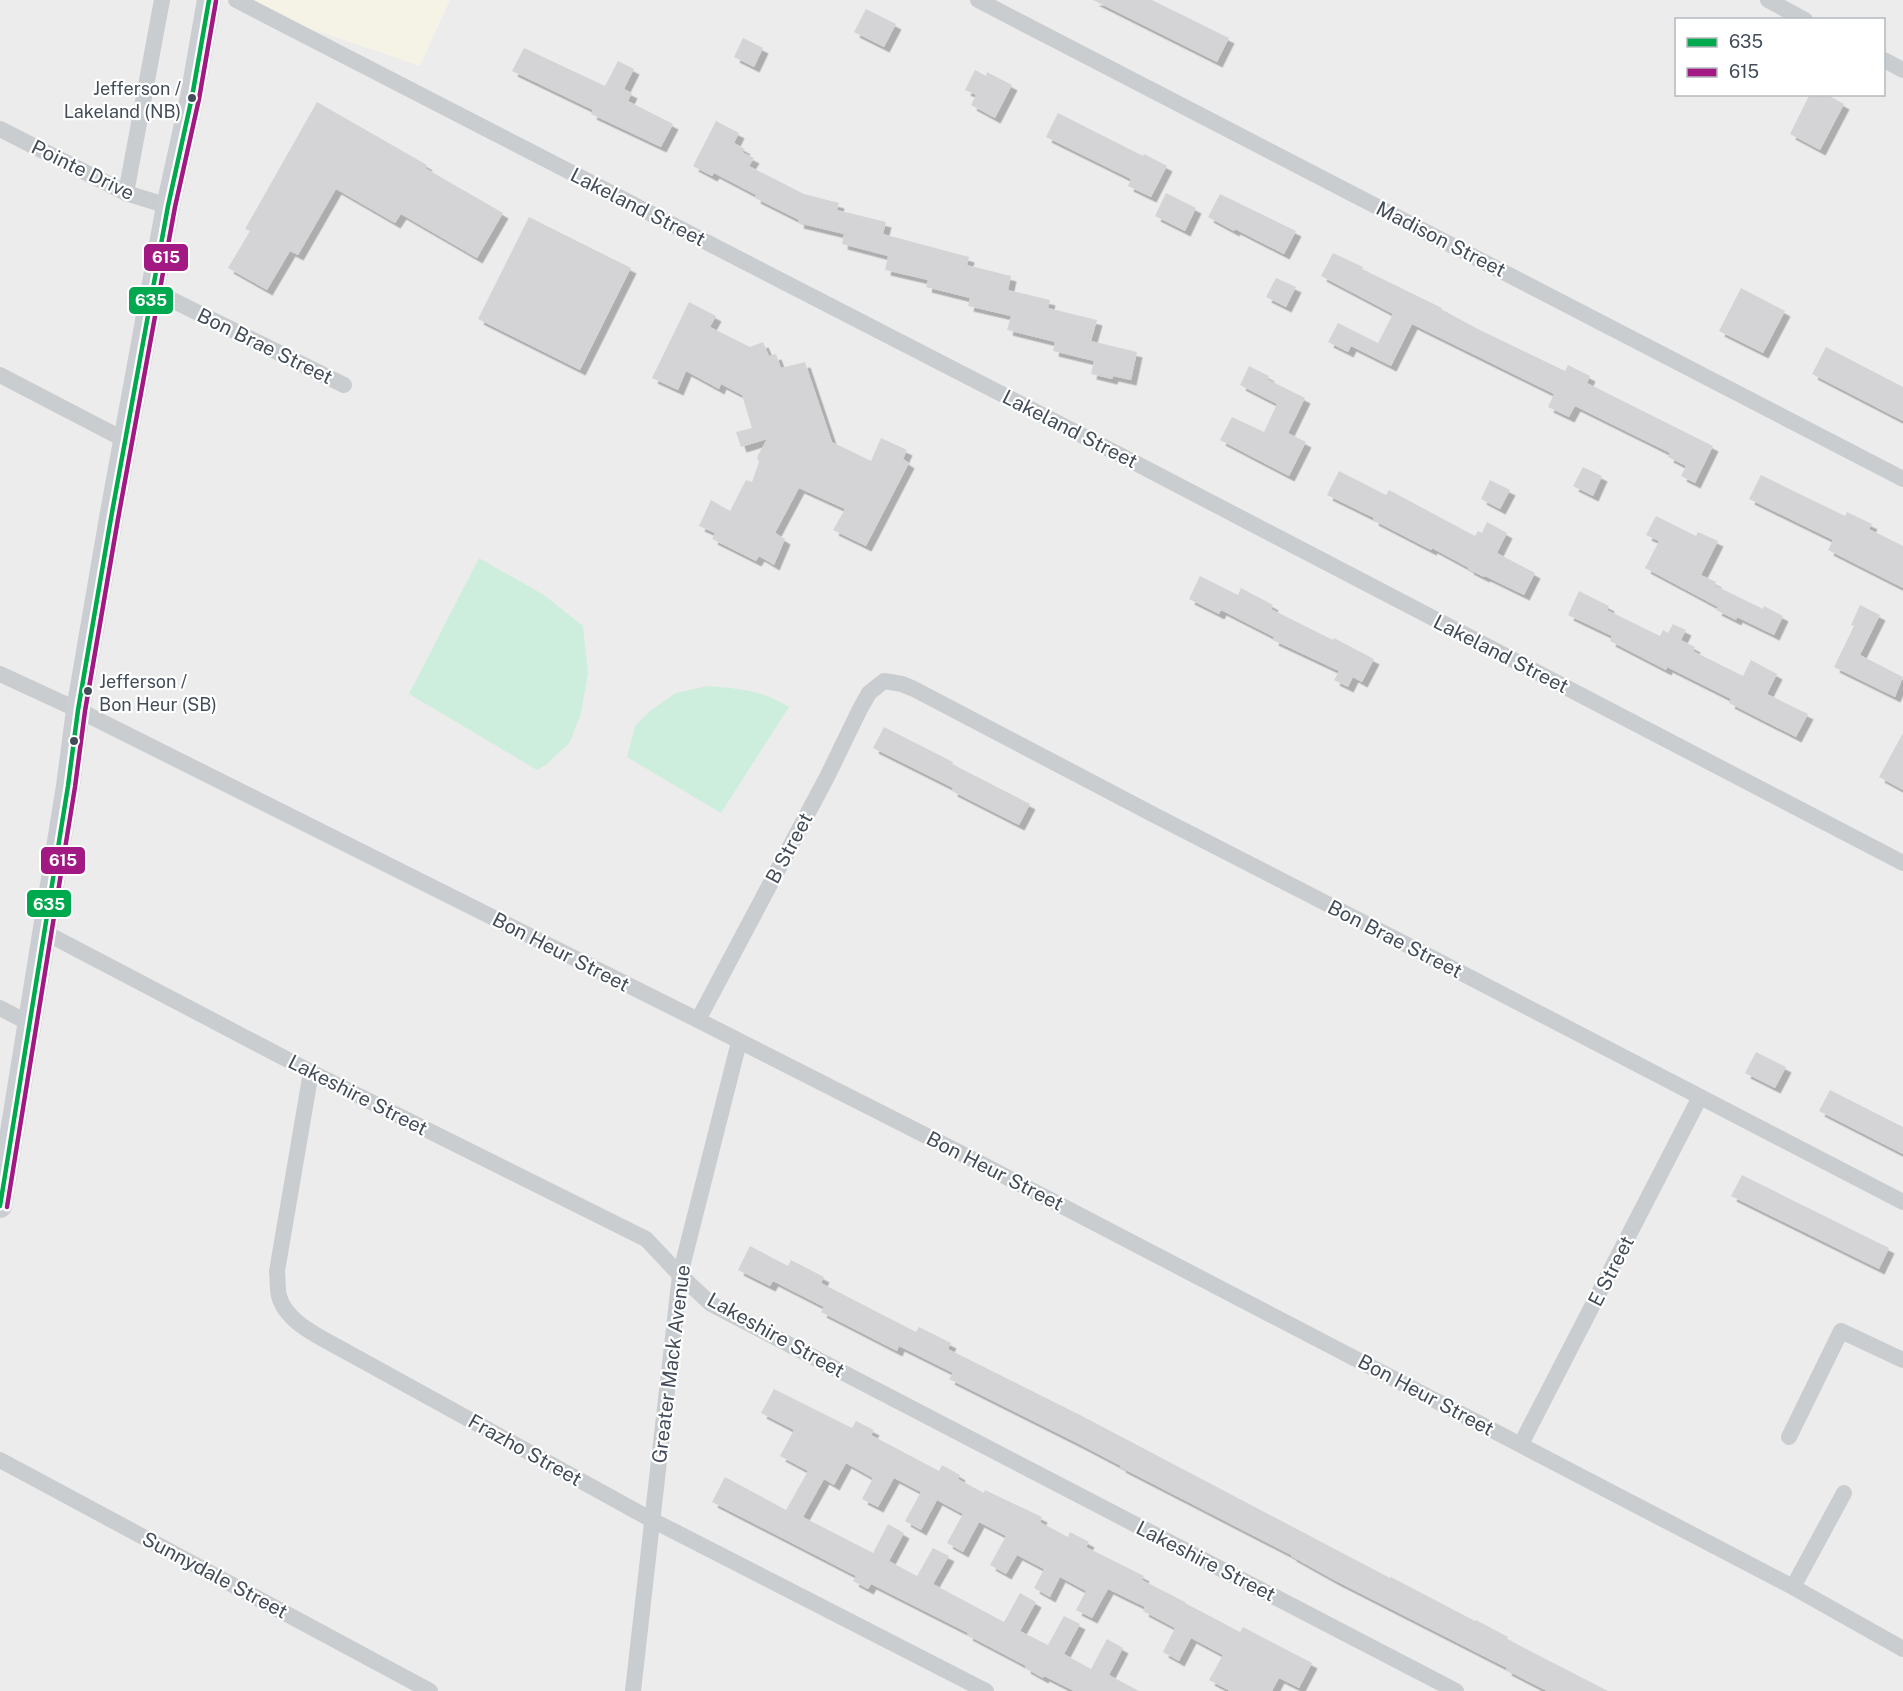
<svg xmlns="http://www.w3.org/2000/svg" width="1903" height="1691" viewBox="0 0 1903 1691" font-family="'Public Sans',sans-serif">
  <style>
    .commercial { fill: #f5f2e6 }
    .green { fill: #ceeedd }
    .building { fill: #d4d4d7; filter: url(#shadow) }
    .lines { fill: none; stroke-linecap: round; stroke-linejoin: round }
    .minor { stroke: #cacdd0; stroke-width: 16 }
    .secondary { stroke: #cacdd2; stroke-width: 24 }
    .bus-1-casing { stroke: #fff; stroke-width: 9 }
    .bus-2-casing { stroke: #fff; stroke-width: 9 }
    .bus-1 { stroke: #00a94e; stroke-width: 4.5 }
    .bus-2 { stroke: #a31984; stroke-width: 4.5 }
    .bus-dot { fill: #434d59; stroke: #fff; stroke-width: 2 }
    .labels { text-anchor: middle; stroke-width: 4.5; stroke-linejoin: round; paint-order: stroke }
    .bus-label { font-size: 18px; fill: #434d59; stroke: #fff; text-anchor: end }
    .street-label { font-size: 20px; fill: #434d59; stroke: #fff }
    .line-badge { stroke: #fff; stroke-width: 2 }
    .badge-label { font-size: 16px; text-anchor: middle; font-weight: bold; fill: #fff }
  </style>
  <defs>
    <filter id="shadow"><feDropShadow dx="5.5" dy="5.5" stdDeviation="0" flood-color="#0004"/></filter>
  </defs>
  <rect width="100%" height="100%" fill="#edecec"/>
  <polygon class="commercial" points="226,0 450,0 420,66"/>
  <g class="green">
    <polygon points="479,558 544,595 583,626 588,673 581,713 570,742 546,765 537,770 409,694"/>
    <path d="M 707,686 C 741,689 759,689 789,707 L 721,813 L 627,757 L 635,726 L 651,710 L 676,693 Z"/>
  </g>
  <g class="building">
    <polygon points="1093,0 1152,0 1229,38 1217,62"/>
    <polygon points="866,9 896,24 884,47 854,32"/>
    <polygon points="743,38 763,48 754,67 734,57"/>
    <polygon points="524,48 605,86 618,61 634,69 624,89 632,93 628,101 673,124 661,147 591,114 593,110 512,71"/>
    <polygon points="975,70 986,76 987,72 1012,85 995,118 971,105 976,95 965,90"/>
    <polygon points="1810,94 1826,94 1844,104 1820,150 1790,134"/>
    <polygon points="317,102 427,165 425,168 503,213 477,258 401,214 395,223 336,189 298,255 290,251 267,290 228,268 250,231 245,229"/>
    <polygon points="1058,113 1143,156 1144,154 1167,166 1151,197 1128,186 1131,179 1046,137"/>
    <polygon points="716,121 739,133 734,143 745,149 742,152 754,158 749,166 804,194 839,203 837,210 886,222 883,234 969,257 967,265 1011,276 1008,290 1050,300 1048,308 1097,320 1091,341 1137,352 1131,380 1113,376 1112,379 1091,374 1094,361 1053,351 1055,342 1007,330 1011,316 968,306 970,298 926,287 928,280 885,270 888,256 842,244 844,234 798,223 799,220 755,198 756,195 714,173 712,176 693,166"/>
    <polygon points="1166,193 1196,208 1185,231 1155,216"/>
    <polygon points="1220,194 1296,231 1284,254 1235,229 1234,231 1208,217"/>
    <polygon points="529,217 631,268 580,370 478,319"/>
    <polygon points="1333,253 1363,267 1362,269 1442,308 1441,309 1476,328 1565,371 1568,365 1590,376 1587,383 1713,446 1695,483 1681,476 1686,466 1668,457 1670,453 1575,406 1569,417 1548,407 1554,394 1412,324 1391,366 1351,346 1348,352 1328,342 1338,323 1378,343 1393,314 1321,276"/>
    <polygon points="1276,278 1296,287 1286,307 1266,297"/>
    <polygon points="1741,288 1785,311 1763,353 1719,331"/>
    <polygon points="689,302 716,316 710,327 750,347 763,342 769,356 776,354 781,368 805,362 832,442 871,461 881,438 907,450 903,459 909,463 866,546 833,530 845,509 799,488 775,533 785,539 774,565 759,556 756,561 712,539 715,533 699,526 711,500 730,511 746,480 752,482 759,462 757,457 767,439 741,447 736,432 752,428 742,395 721,384 719,389 686,371 678,390 652,378"/>
    <polygon points="1826,347 1903,387 1903,421 1812,374"/>
    <polygon points="1249,366 1269,376 1267,379 1305,398 1288,433 1306,442 1289,476 1220,440 1232,417 1264,432 1277,404 1240,385"/>
    <polygon points="1583,467 1602,476 1593,496 1573,486"/>
    <polygon points="1339,471 1386,495 1389,490 1475,536 1478,531 1482,533 1487,522 1507,533 1497,553 1535,573 1524,595 1485,576 1484,577 1468,569 1469,568 1432,548 1431,550 1373,520 1374,518 1327,495"/>
    <polygon points="1761,475 1845,516 1847,512 1872,524 1869,529 1903,546 1903,588 1828,550 1833,540 1749,499"/>
    <polygon points="1490,480 1510,490 1500,509 1481,499"/>
    <polygon points="1656,516 1696,536 1698,532 1718,541 1701,575 1716,582 1714,585 1763,609 1764,606 1783,616 1774,635 1737,617 1736,620 1716,610 1718,607 1645,568 1659,541 1646,535"/>
    <polygon points="1200,576 1238,595 1241,588 1273,605 1271,609 1333,640 1334,638 1374,659 1362,682 1353,677 1348,687 1334,680 1339,671 1273,640 1274,637 1221,610 1219,614 1189,599"/>
    <polygon points="1579,591 1609,606 1607,610 1660,636 1663,630 1668,633 1673,624 1686,630 1681,640 1695,647 1693,651 1743,676 1751,660 1777,674 1767,694 1808,714 1796,737 1729,703 1731,699 1667,667 1666,670 1610,641 1612,636 1568,615"/>
    <polygon points="1860,605 1880,615 1860,655 1903,677 1895,697 1834,667 1854,626 1851,625"/>
    <polygon points="884,727 953,762 952,764 1030,804 1019,825 952,791 953,788 873,748"/>
    <polygon points="1903,733 1903,790 1879,777"/>
    <polygon points="1756,1052 1786,1067 1775,1088 1745,1073"/>
    <polygon points="1830,1090 1903,1127 1903,1154 1819,1111"/>
    <polygon points="1742,1175 1889,1248 1879,1269 1731,1196"/>
    <polygon points="750,1246 788,1266 791,1260 824,1277 821,1283 916,1332 919,1327 951,1343 948,1349 1080,1415 1390,1578 1391,1577 1475,1621 1476,1620 1508,1637 1507,1639 1608,1691 1547,1691 1506,1670 1507,1668 1334,1580 1291,1556 1291,1555 1120,1467 1121,1466 1079,1444 949,1379 953,1373 899,1346 897,1351 821,1312 824,1307 773,1281 770,1286 738,1270"/>
    <polygon points="774,1389 852,1428 856,1421 874,1430 871,1435 939,1471 942,1465 960,1475 958,1479 984,1493 985,1490 1042,1517 1040,1522 1068,1537 1070,1532 1089,1542 1086,1547 1144,1576 1142,1580 1185,1602 1185,1603 1240,1632 1243,1627 1312,1663 1299,1688 1279,1678 1272,1691 1230,1691 1209,1680 1223,1655 1191,1638 1179,1661 1163,1652 1175,1628 1143,1611 1145,1607 1108,1589 1092,1618 1076,1610 1086,1591 1060,1577 1050,1597 1034,1588 1044,1569 1017,1555 1006,1574 990,1565 1006,1536 979,1522 963,1552 947,1543 963,1514 937,1500 921,1530 905,1521 921,1492 894,1478 878,1507 862,1499 873,1478 846,1463 834,1485 824,1479 803,1517 873,1553 888,1524 904,1533 889,1561 917,1576 933,1548 949,1556 933,1584 1004,1622 1020,1593 1036,1602 1020,1631 1048,1645 1064,1616 1080,1624 1064,1654 1091,1669 1107,1639 1123,1648 1109,1675 1139,1691 1074,1691 1044,1676 1043,1678 1025,1668 1026,1666 967,1635 968,1633 871,1584 868,1589 853,1581 856,1576 712,1502 725,1477 786,1510 808,1471 780,1456 794,1430 761,1413"/>
  </g>
  <g class="lines">
    <g class="minor">
      <polyline points="236,0 1122,456 1903,863"/>
      <polyline points="978,0 1903,479"/>
      <polyline points="1768,0 1805,20"/>
      <polyline points="1884,60 1903,70"/>
      <polyline points="0,129 126,193 168,206"/>
      <polyline points="126,193 162,0"/>
      <polyline points="154,291 344,385"/>
      <polyline points="0,375 125,440"/>
      <polyline points="0,674 78,710 698,1020 974,1160 1793,1587 1903,1649"/>
      <polyline points="44,932 311,1072 646,1239 680,1275 711,1304 1456,1691"/>
      <polyline points="0,1008 29,1023"/>
      <polyline points="698,1020 828,775 860,709 869,693 884,681 902,684 914,689 1158,817 1421,952 1903,1202"/>
      <path d="M 311,1072 L 277,1271 C 278,1279 277,1288 279,1296 C 286,1323 322,1338 345,1351 L 652,1520 L 986,1691"/>
      <polyline points="1789,1437 1841,1331 1903,1360"/>
      <polyline points="1521,1444 1700,1097"/>
      <polyline points="0,1460 430,1691"/>
      <polyline points="1793,1587 1844,1493"/>
      <polyline points="633,1691 680,1275 739,1042"/>
    </g>
    <polyline class="secondary" points="0,1206 68,786 78,710 111,518 168,206 192,97 209,0"/>
    <defs>
      <polyline id="bus-1" points="0,1206 68,786 78,710 111,518 168,206 192,97 209,0"/>
      <polyline id="bus-2" points="7,1207 75,787 85,711 118,519 175,207 199,99 216,1"/>
    </defs>
    <use href="#bus-1" class="bus-1-casing"/>
    <use href="#bus-2" class="bus-2-casing"/>
    <use href="#bus-1" class="bus-1"/>
    <use href="#bus-2" class="bus-2"/>
  </g>
  <g class="bus-dot">
    <circle cx="192" cy="98" r="5"/>
    <circle cx="88" cy="691" r="5"/>
    <circle cx="74" cy="741" r="5"/>
  </g>
  <g class="labels">
    <g class="bus-label">
      <text x="181" y="95">Jefferson /<tspan x="181" dy="23">Lakeland (NB)</tspan></text>
      <text x="99" y="688" text-anchor="start">Jefferson /<tspan x="99" dy="23">Bon Heur (SB)</tspan></text>
    </g>
    <g class="street-label">
      <text transform="translate(83 170) rotate(26)" y="7">Pointe Drive</text>
      <text transform="translate(638 207) rotate(27)" y="7">Lakeland Street</text>
      <text transform="translate(1441 239) rotate(27)" y="7">Madison Street</text>
      <text transform="translate(265 346) rotate(26)" y="7">Bon Brae Street</text>
      <text transform="translate(1070 429) rotate(27)" y="7">Lakeland Street</text>
      <text transform="translate(1501 654) rotate(27)" y="7">Lakeland Street</text>
      <text transform="translate(789 848) rotate(-62)" y="7">B Street</text>
      <text transform="translate(1395 939) rotate(27)" y="7">Bon Brae Street</text>
      <text transform="translate(561 952) rotate(27)" y="7">Bon Heur Street</text>
      <text transform="translate(358 1095) rotate(27)" y="7">Lakeshire Street</text>
      <text transform="translate(995 1171) rotate(27)" y="7">Bon Heur Street</text>
      <text transform="translate(1611 1271) rotate(-63)" y="7">E Street</text>
      <text transform="translate(776 1335) rotate(29)" y="7">Lakeshire Street</text>
      <text transform="translate(671 1364) rotate(-83)" y="7">Greater Mack Avenue</text>
      <text transform="translate(1426 1395) rotate(28)" y="7">Bon Heur Street</text>
      <text transform="translate(525 1450) rotate(29)" y="7">Frazho Street</text>
      <text transform="translate(1206 1561) rotate(27)" y="7">Lakeshire Street</text>
      <text transform="translate(215 1575) rotate(28)" y="7">Sunnydale Street</text>
    </g>
  </g>
  <g class="line-badge">
    <rect x="143" y="243" width="46" height="29" rx="6" fill="#a31984"/>
    <rect x="128" y="286" width="46" height="29" rx="6" fill="#00a94e"/>
    <rect x="40" y="846" width="46" height="29" rx="6" fill="#a31984"/>
    <rect x="26" y="889" width="46" height="29" rx="6" fill="#00a94e"/>
  </g>
  <g class="badge-label">
    <text x="166" y="263">615</text>
    <text x="151" y="306">635</text>
    <text x="63" y="866">615</text>
    <text x="49" y="910">635</text>
  </g>
  <rect x="1675" y="18" width="210" height="78" fill="#ffffff" stroke="#b4b8bd" stroke-width="1.5"/>
  <rect x="1687" y="38" width="30" height="9" fill="#00a94e" stroke="#b4b8bd" stroke-width="1.5"/>
  <text x="1729" y="48" font-size="18" fill="#434d59">635</text>
  <rect x="1687" y="68" width="30" height="9" fill="#a31984" stroke="#b4b8bd" stroke-width="1.5"/>
  <text x="1729" y="78" font-size="18" fill="#434d59">615</text>
</svg>
